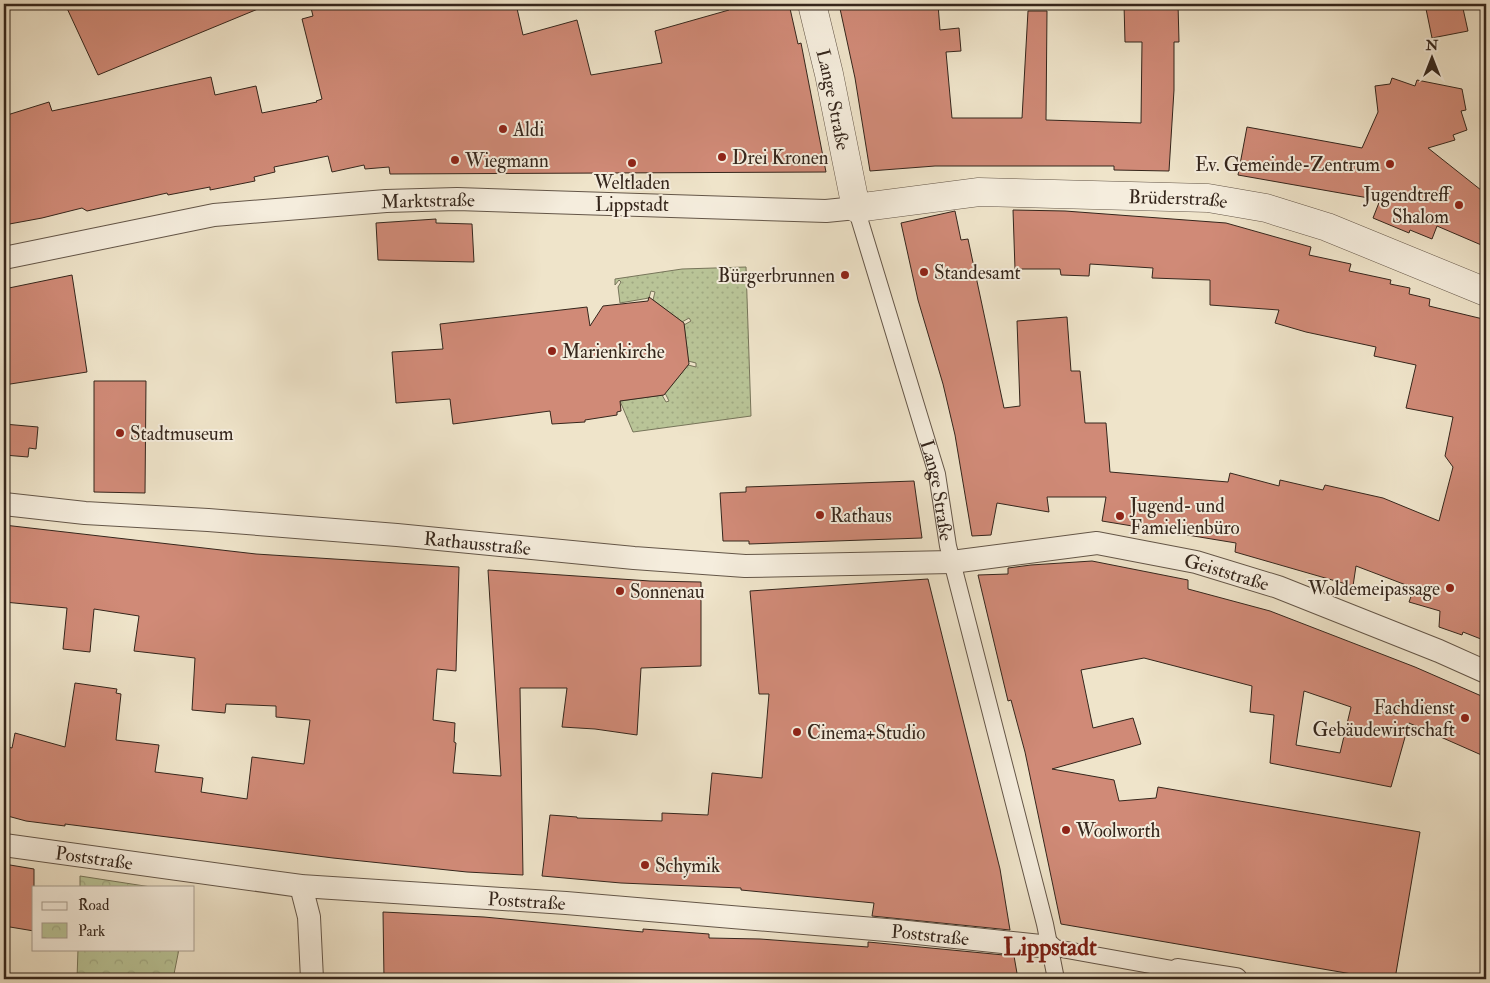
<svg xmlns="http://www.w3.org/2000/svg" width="1490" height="983" viewBox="0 0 1490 983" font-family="'IM FELL Double Pica',serif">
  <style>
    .grass { fill: url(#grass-dots); stroke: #77755a }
    .park { fill: url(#park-crowns); stroke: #77755a }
    .building { fill: #d08a77; stroke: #35261c; fill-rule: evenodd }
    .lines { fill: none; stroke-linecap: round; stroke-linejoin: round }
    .pedestrian-casing { stroke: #645648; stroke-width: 18 }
    .minor-casing { stroke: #645648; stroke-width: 24 }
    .tertiary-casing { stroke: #645648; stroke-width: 29 }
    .pedestrian { stroke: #f5eddd; stroke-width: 16 }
    .minor { stroke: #f5eddd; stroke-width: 22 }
    .tertiary { stroke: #f5eddd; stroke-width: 28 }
    .poi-dot { fill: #8f2418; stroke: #f5eddd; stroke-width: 2 }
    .labels { text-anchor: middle; stroke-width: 4; stroke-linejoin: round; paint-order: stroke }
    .street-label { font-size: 19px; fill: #35261c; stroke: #f5eddd }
    .poi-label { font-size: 19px; fill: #35261c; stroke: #f5eddd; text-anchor: start }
    .district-label { font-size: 24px; font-weight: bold; fill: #7a1f14; stroke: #f5eddd }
  </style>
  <defs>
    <pattern id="grass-dots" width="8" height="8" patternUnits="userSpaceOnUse" patternTransform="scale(1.25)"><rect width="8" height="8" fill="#b9c497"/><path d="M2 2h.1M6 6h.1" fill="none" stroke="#a0a882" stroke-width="1.8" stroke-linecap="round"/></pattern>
    <pattern id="park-crowns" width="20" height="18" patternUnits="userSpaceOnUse" patternTransform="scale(1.25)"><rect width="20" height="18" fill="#b9c497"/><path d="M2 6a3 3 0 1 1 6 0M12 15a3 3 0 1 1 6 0" fill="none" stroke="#a0a882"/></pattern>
  </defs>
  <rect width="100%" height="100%" fill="#efe4ca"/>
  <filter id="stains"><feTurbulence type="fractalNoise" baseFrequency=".004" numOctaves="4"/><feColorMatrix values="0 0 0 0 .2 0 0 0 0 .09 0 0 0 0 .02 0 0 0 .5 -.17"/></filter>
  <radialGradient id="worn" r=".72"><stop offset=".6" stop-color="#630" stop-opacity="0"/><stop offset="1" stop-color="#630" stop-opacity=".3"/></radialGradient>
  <polygon class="grass" points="746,267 751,416 633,432 620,401 662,395 666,402 669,401 665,393 688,365 696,367 696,363 688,361 684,325 691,321 689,318 682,322 653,300 655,292 651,291 649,298 620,303 618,287 621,282 619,280 615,285 615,279 682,269"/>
  <g class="park">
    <polygon points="80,876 151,887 80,887"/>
    <polygon points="78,949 179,949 174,974 207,979 77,979"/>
  </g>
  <g class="building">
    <polygon points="65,4 270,4 98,75"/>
    <polygon points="310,4 516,4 523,35 577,20 591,75 662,63 655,31 729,10 727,4 789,4 798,44 801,43 826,172 390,174 389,167 365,169 364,165 332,172 328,156 274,167 275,172 254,177 255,181 210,190 210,187 168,195 167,193 87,211 82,208 42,218 4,225 4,116 49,102 52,111 211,77 215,95 256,86 262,113 317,102 316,101 322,99 302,19 313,16"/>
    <polygon points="839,4 938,4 940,30 959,28 961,51 946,52 952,118 1022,118 1028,11 1047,11 1046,120 1141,123 1142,42 1125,42 1124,4 1178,4 1179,42 1174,42 1174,90 1169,171 1114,170 1114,166 935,166 870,171 855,78"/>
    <polygon points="1425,4 1462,4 1468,31 1432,38"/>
    <polygon points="1392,78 1415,86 1417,80 1462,89 1466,110 1461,111 1467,130 1453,135 1455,140 1428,148 1486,194 1486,247 1437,226 1432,239 1410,230 1409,233 1373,218 1380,200 1238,175 1247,127 1362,148 1378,112 1375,86 1390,84"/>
    <polygon points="1013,210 1065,211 1226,223 1311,247 1309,255 1351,264 1349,271 1391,280 1390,284 1410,288 1409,294 1430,299 1429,306 1483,319 1481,330 1486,331 1486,641 1463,632 1462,635 1439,627 1440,611 1409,602 1414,588 1356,566 1353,586 1235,552 1236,543 1102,521 1106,497 1047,497 1049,512 997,503 991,535 972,536 955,435 943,384 918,300 901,223 955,211 961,240 968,239 1004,408 1020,406 1017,321 1067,317 1071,371 1080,371 1085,423 1106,423 1110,472 1228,482 1230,473 1279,486 1280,480 1323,490 1325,485 1383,498 1439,521 1453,467 1445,456 1453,417 1406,408 1416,365 1374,356 1376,347 1306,332 1275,323 1279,310 1210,305 1210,280 1152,278 1153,268 1090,264 1089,276 1061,275 1060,269 1015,269"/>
    <polygon points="436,219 436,223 472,224 474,262 378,260 376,223"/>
    <polygon points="72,275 87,372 4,385 4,289"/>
    <polygon points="649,297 684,323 689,364 664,395 620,401 621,411 617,412 617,415 585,420 585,422 552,424 550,411 453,424 450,399 396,403 392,352 443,349 440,324 587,307 590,326 603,306 648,301"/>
    <polygon points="94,381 146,381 145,493 94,492"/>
    <polygon points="4,424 38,427 36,449 29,448 28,457 4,455"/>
    <polygon points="914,481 922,538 749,544 749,541 723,541 720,493 746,492 746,487"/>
    <polygon points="4,525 256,554 459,567 456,671 437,669 433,720 455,723 454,742 456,743 453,773 501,776 488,570 650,581 701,582 701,666 641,668 637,735 595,729 562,727 567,688 520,688 523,875 467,872 333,858 65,824 65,826 26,821 4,815 4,746 12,748 15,733 65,747 75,683 117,689 116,693 121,694 116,740 159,745 155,772 203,778 201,792 247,799 252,757 304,764 310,720 276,717 276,706 226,704 225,713 192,710 195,658 134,651 139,616 94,609 90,652 63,649 67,608 4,602"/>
    <path d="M 1092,561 L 1188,580 L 1188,589 L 1270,611 L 1415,667 L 1486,698 L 1486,757 L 1409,723 L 1391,787 L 1270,763 L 1274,715 L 1250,712 L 1252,686 L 1144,658 L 1081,670 L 1093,728 L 1133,718 L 1141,744 L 1052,769 L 1114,780 L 1119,801 L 1156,798 L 1158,787 L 1420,832 L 1395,979 L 1381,979 L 1061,924 L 1025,752 L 1011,700 L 1008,701 L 978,575 L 1008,574 L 1008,568 L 1031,565 ZM 1304,691 L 1351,707 L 1340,753 L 1296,745 Z"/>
    <polygon points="928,579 1000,869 1010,930 872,916 874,903 741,890 741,888 621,883 542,876 550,815 577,817 577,818 662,821 662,813 708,815 712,773 762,778 769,694 759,694 750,591"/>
    <polygon points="4,864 34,869 34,931 4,926"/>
    <polygon points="383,912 484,917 643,932 643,929 709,934 709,938 760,939 868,947 868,942 1014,956 1018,979 384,979"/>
  </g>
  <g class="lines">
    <defs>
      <g id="pedestrian">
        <path id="s1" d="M 856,208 L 937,474 L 948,546 L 1045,924 L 1056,979"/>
        <polyline points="1050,947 1178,970"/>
      </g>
      <g id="minor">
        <path id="s2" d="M 4,258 L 214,215 L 386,201 L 457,199 L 826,211 L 856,208"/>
        <path id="s3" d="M 4,504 L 85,513 L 208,520 L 397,535 L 634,558 L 745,566 L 952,562 L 1097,543 L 1196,562 L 1278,587 L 1439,651 L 1486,672"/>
        <path id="s4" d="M 4,845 L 301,886 L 566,903 L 898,931 L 1050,947"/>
        <polyline points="301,886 309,917 312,979"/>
        <polyline points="1178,970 1236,979"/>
      </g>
      <g id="tertiary">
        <path id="s5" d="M 812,4 L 829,74 L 856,208 L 979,192 L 1208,198 L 1266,208 L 1327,227 L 1486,292"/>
      </g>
    </defs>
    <use href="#pedestrian" class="pedestrian-casing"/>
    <use href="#minor" class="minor-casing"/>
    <use href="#tertiary" class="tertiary-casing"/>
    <use href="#pedestrian" class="pedestrian"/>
    <use href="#minor" class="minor"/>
    <use href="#tertiary" class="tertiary"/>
  </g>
  <g class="poi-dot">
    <circle cx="503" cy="129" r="5"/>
    <circle cx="722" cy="157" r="5"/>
    <circle cx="455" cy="160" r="5"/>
    <circle cx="632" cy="163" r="5"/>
    <circle cx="1390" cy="164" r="5"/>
    <circle cx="1459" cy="205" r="5"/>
    <circle cx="924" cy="272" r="5"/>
    <circle cx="845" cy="275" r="5"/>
    <circle cx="552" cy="351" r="5"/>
    <circle cx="120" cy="433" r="5"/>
    <circle cx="820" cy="515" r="5"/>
    <circle cx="1120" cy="516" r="5"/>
    <circle cx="1450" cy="588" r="5"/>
    <circle cx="620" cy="591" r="5"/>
    <circle cx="1465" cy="718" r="5"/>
    <circle cx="797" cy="732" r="5"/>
    <circle cx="1066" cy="830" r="5"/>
    <circle cx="645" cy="865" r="5"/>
  </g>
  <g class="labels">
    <g class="street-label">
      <text dy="7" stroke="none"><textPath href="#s5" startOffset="98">Lange Straße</textPath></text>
      <text dy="7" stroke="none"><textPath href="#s5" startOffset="532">Brüderstraße</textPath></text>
      <text dy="7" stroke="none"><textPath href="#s2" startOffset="429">Marktstraße</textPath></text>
      <text dy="7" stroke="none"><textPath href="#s1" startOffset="294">Lange Straße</textPath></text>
      <text dy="7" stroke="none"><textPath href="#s3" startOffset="475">Rathausstraße</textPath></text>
      <text dy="7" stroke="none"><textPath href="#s3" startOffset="1230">Geiststraße</textPath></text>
      <text dy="7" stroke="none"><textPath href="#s4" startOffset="91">Poststraße</textPath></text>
      <text dy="7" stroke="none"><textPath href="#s4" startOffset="526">Poststraße</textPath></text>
      <text dy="7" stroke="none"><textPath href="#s4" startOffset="931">Poststraße</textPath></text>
    </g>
    <g class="poi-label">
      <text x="513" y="136">Aldi</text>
      <text x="732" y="164">Drei Kronen</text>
      <text x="465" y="167">Wiegmann</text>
      <text x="1380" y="171" text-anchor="end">Ev. Gemeinde-Zentrum</text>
      <text x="632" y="189" text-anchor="middle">Weltladen<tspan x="632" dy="22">Lippstadt</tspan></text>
      <text x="1449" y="201" text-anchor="end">Jugendtreff<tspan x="1449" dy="22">Shalom</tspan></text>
      <text x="934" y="279">Standesamt</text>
      <text x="835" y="282" text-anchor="end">Bürgerbrunnen</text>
      <text x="562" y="358">Marienkirche</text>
      <text x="130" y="440">Stadtmuseum</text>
      <text x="1130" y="512">Jugend- und<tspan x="1130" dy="22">Famielienbüro</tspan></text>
      <text x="830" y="522">Rathaus</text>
      <text x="1440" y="595" text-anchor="end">Woldemeipassage</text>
      <text x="630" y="598">Sonnenau</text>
      <text x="1455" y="714" text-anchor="end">Fachdienst<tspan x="1455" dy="22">Gebäudewirtschaft</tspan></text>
      <text x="807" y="739">Cinema+Studio</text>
      <text x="1076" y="837">Woolworth</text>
      <text x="655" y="872">Schymik</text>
    </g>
    <g class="district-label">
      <text x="1050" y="955">Lippstadt</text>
    </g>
  </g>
  <rect width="1490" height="983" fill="none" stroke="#efe4ca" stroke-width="20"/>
  <rect x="5" y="5" width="1480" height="973" fill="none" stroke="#35261c" stroke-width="2.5"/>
  <rect x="10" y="10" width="1470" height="963" fill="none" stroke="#35261c"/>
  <rect x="32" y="886" width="162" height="65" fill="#f5eddd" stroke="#a89d90"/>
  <rect x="42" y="902" width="25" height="8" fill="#f5eddd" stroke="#a89d90"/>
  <text x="78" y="910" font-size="15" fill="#35261c">Road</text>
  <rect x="42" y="923" width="25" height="15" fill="url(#park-crowns)" stroke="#a89d90"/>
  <text x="78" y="936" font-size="15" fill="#35261c">Park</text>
  <g transform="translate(1432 58)" stroke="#f5eddd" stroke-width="4" paint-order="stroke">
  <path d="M0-4L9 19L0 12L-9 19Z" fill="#35261c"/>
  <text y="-8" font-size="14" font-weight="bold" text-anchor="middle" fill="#35261c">N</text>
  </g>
  <rect width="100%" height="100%" filter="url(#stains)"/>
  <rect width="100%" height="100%" fill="url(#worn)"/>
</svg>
